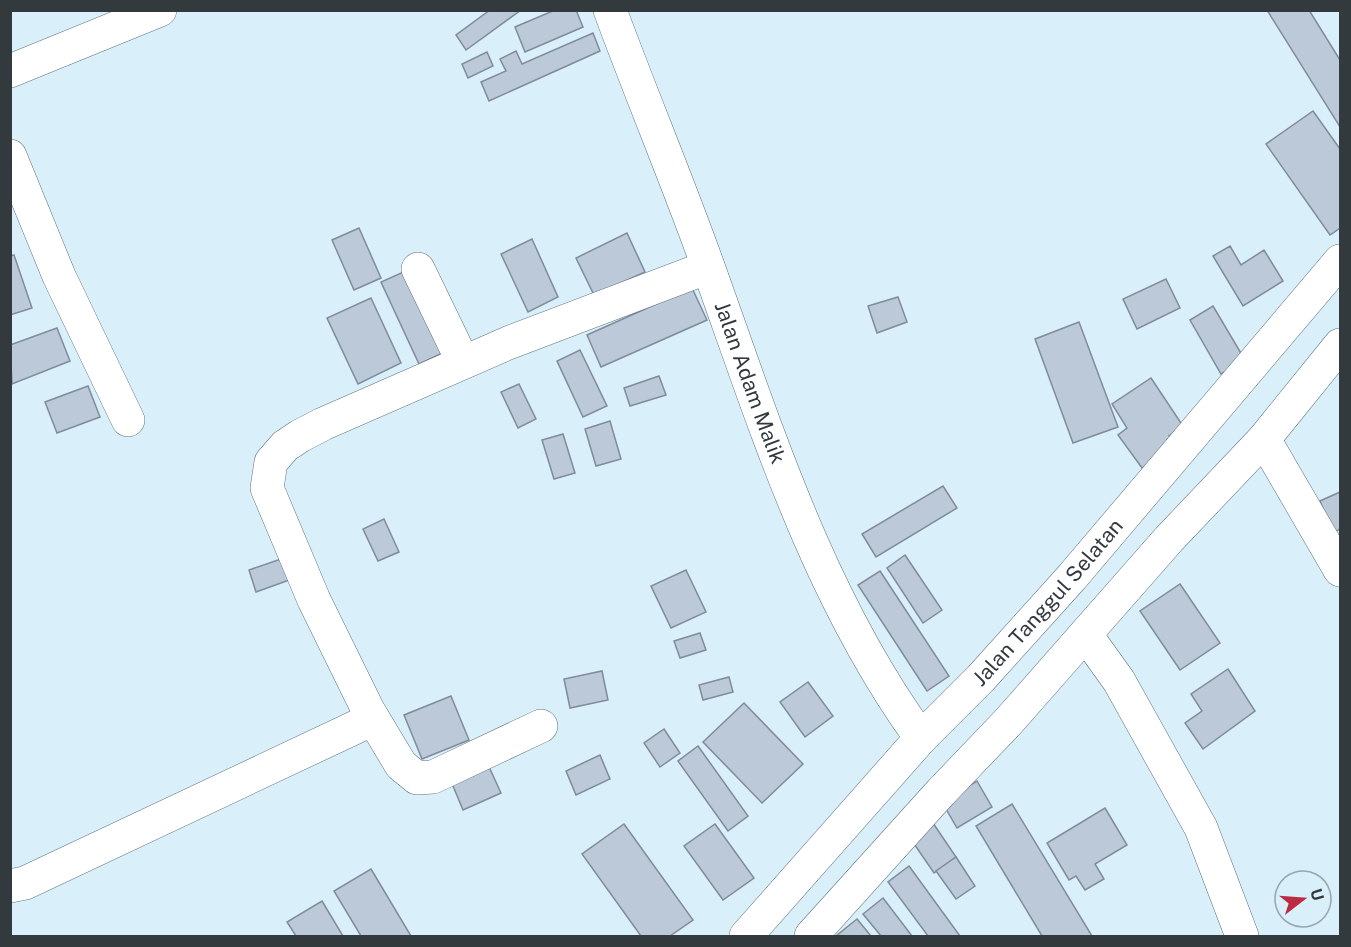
<svg xmlns="http://www.w3.org/2000/svg" width="1351" height="947" viewBox="0 0 1351 947" font-family="'Public Sans',sans-serif">
  <style>
    .building { fill: #bcc9d9; stroke: #808b9b; stroke-width: 1.5 }
    .lines { fill: none; stroke-linecap: round; stroke-linejoin: round }
    .minor-casing { stroke: #60747c; stroke-width: 34 }
    .minor { stroke: #fff; stroke-width: 33 }
    .labels { text-anchor: middle; stroke-width: 4.5; stroke-linejoin: round; paint-order: stroke }
    .street-label { font-size: 21px; fill: #323a3e; stroke: #d9eff9 }
  </style>
  <rect width="100%" height="100%" fill="#d9eff9"/>
  <g class="building">
    <polygon points="490,10 521,10 466,50 456,35"/>
    <polygon points="555,10 576,10 583,27 525,52 515,27"/>
    <polygon points="1267,10 1309,10 1340,60 1340,127"/>
    <polygon points="593,33 600,51 489,101 481,82 506,71 500,59 516,51 522,64"/>
    <polygon points="487,52 493,66 468,78 462,64"/>
    <polygon points="1313,111 1340,149 1340,228 1330,235 1266,144"/>
    <polygon points="359,228 381,278 354,290 332,240"/>
    <polygon points="627,233 645,272 594,295 576,258"/>
    <polygon points="532,239 558,297 528,312 501,254"/>
    <polygon points="1230,246 1241,265 1264,250 1283,281 1243,306 1213,256"/>
    <polygon points="14,255 32,308 10,315 10,256"/>
    <polygon points="410,269 447,351 419,364 381,282"/>
    <polygon points="1166,279 1180,308 1137,329 1123,299"/>
    <polygon points="692,288 707,320 601,367 587,335"/>
    <polygon points="898,297 907,322 877,333 868,306"/>
    <polygon points="371,298 401,363 358,384 327,318"/>
    <polygon points="1213,306 1245,360 1221,374 1190,320"/>
    <polygon points="1079,322 1118,427 1073,443 1035,339"/>
    <polygon points="57,328 70,361 12,384 10,345"/>
    <polygon points="580,350 607,406 583,417 557,361"/>
    <polygon points="659,376 666,395 630,406 624,388"/>
    <polygon points="1151,378 1183,426 1169,436 1175,444 1142,468 1118,435 1127,428 1112,404"/>
    <polygon points="519,384 536,419 518,428 501,392"/>
    <polygon points="88,386 100,417 57,433 45,402"/>
    <polygon points="610,421 621,459 596,466 585,429"/>
    <polygon points="563,434 575,473 554,479 542,440"/>
    <polygon points="943,486 957,508 876,557 862,534"/>
    <polygon points="1340,492 1340,529 1333,533 1320,501"/>
    <polygon points="384,519 399,552 378,561 363,529"/>
    <polygon points="905,555 942,610 923,623 887,568"/>
    <polygon points="284,558 292,579 256,592 249,570"/>
    <polygon points="686,570 706,612 671,628 651,586"/>
    <polygon points="880,571 949,676 927,691 858,585"/>
    <polygon points="1180,584 1220,643 1180,670 1140,611"/>
    <polygon points="700,633 706,650 680,658 674,641"/>
    <polygon points="1228,669 1255,711 1203,749 1185,723 1202,711 1191,694"/>
    <polygon points="602,671 608,700 570,708 564,679"/>
    <polygon points="729,677 733,692 703,700 699,685"/>
    <polygon points="808,682 833,716 805,737 780,702"/>
    <polygon points="451,696 469,740 422,759 404,715"/>
    <polygon points="744,703 803,764 762,803 703,742"/>
    <polygon points="664,729 680,753 660,767 644,743"/>
    <polygon points="698,746 748,816 728,831 678,761"/>
    <polygon points="600,755 610,779 576,795 566,771"/>
    <polygon points="485,758 501,793 463,810 448,774"/>
    <polygon points="977,781 992,807 957,828 942,802"/>
    <polygon points="1012,804 1092,936 1042,936 976,826"/>
    <polygon points="1105,808 1127,845 1095,864 1104,879 1085,890 1076,876 1069,880 1047,843"/>
    <polygon points="933,823 956,857 934,873 910,838"/>
    <polygon points="624,824 693,920 670,936 641,936 582,854"/>
    <polygon points="715,824 754,878 723,900 684,846"/>
    <polygon points="956,857 975,886 956,899 936,871"/>
    <polygon points="909,866 960,936 928,936 888,882"/>
    <polygon points="371,869 411,936 361,936 334,891"/>
    <polygon points="883,898 912,936 881,936 863,914"/>
    <polygon points="322,901 343,936 296,936 287,922"/>
    <polygon points="857,919 871,936 836,936"/>
  </g>
  <g class="lines">
    <defs>
      <g id="minor">
        <path id="s1" d="M 610,10 C 642,97 678,182 709,269 C 767,431 819,598 921,738"/>
        <polyline points="10,71 160,10"/>
        <polyline points="10,156 59,276 128,420"/>
        <polyline points="418,269 463,362"/>
        <polyline points="1264,439 1340,570"/>
        <polyline points="1086,635 1119,681 1201,828 1242,936"/>
        <polyline points="541,726 433,777 417,778 401,765 368,710 314,600 267,488 271,462 285,446 300,436 323,424 508,343 708,267"/>
        <polyline points="10,886 25,883 373,719"/>
        <path id="s2" d="M 746,936 L 921,738 L 981,678 L 1072,577 L 1340,261"/>
        <polyline points="811,936 941,792 1008,722 1169,539 1264,439 1340,345"/>
      </g>
    </defs>
    <use href="#minor" class="minor-casing"/>
    <use href="#minor" class="minor"/>
  </g>
  <g class="labels">
    <g class="street-label">
      <text dy="7" stroke="none"><textPath href="#s1" startOffset="398">Jalan Adam Malik</textPath></text>
      <text dy="7" stroke="none"><textPath href="#s2" startOffset="450">Jalan Tanggul Selatan</textPath></text>
    </g>
  </g>
  <rect width="1351" height="947" fill="none" stroke="#323a3e" stroke-width="24"/>
  <g transform="translate(1303 899) rotate(73)"><circle r="28" fill="#d9eff9" stroke="#96a7ae" stroke-width="1.5"/>
  <path d="M0-4.5L10 22L0 15L-10 22Z" fill="#bc2b42"/>
  <text y="-9" font-size="16" font-weight="bold" text-anchor="middle" fill="#323a3e">U</text>
  </g>
</svg>
